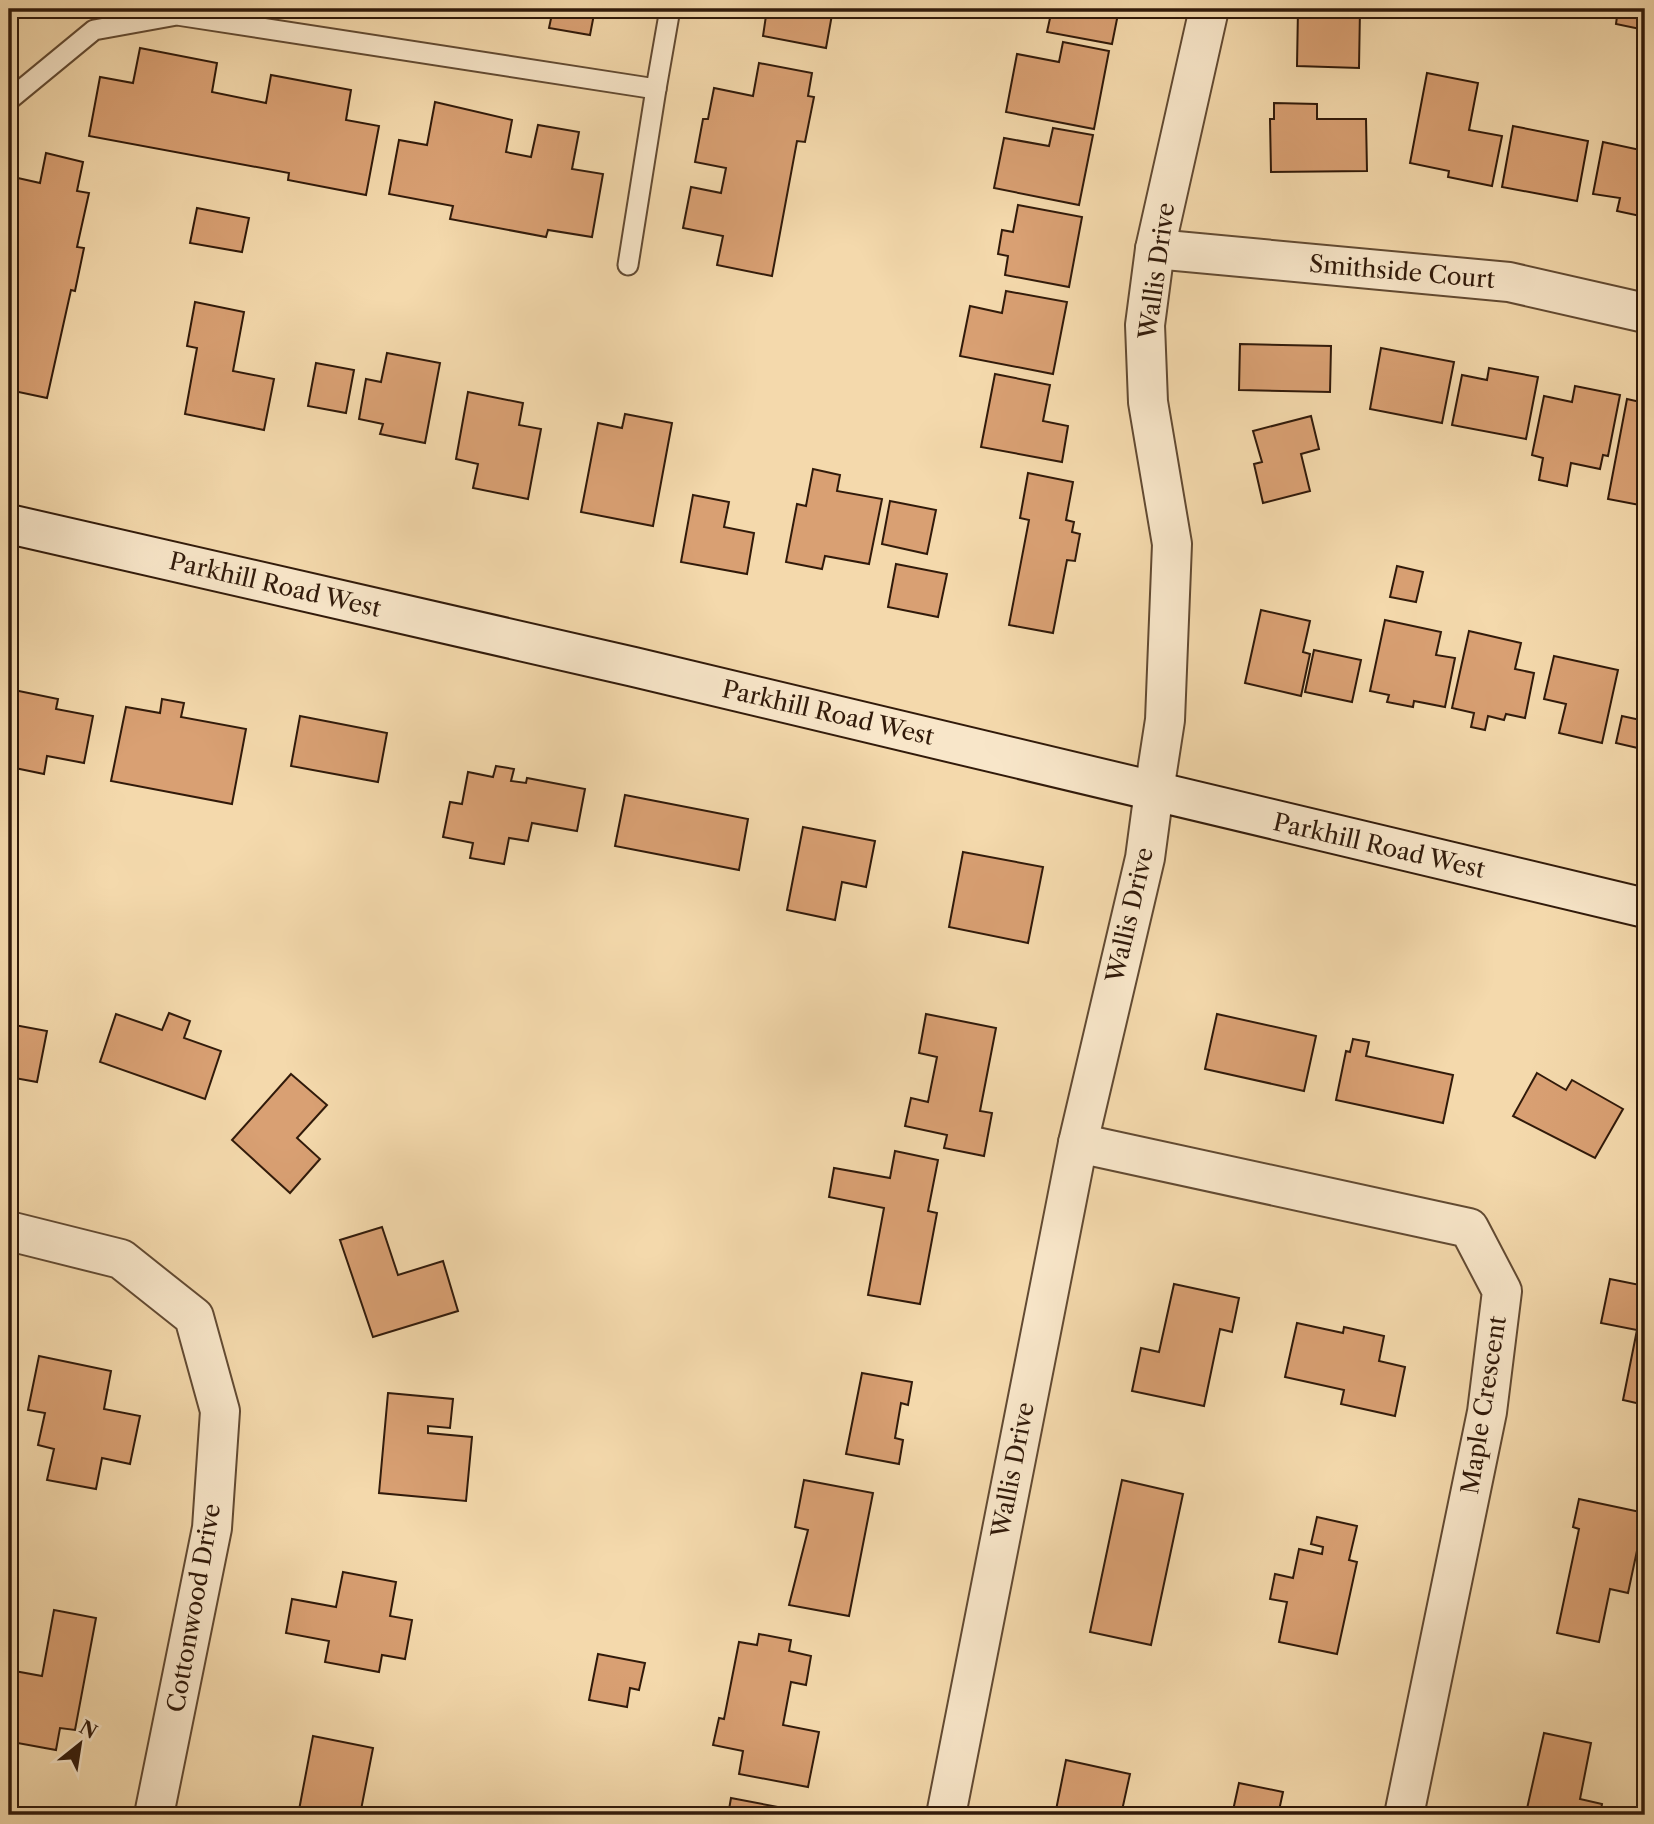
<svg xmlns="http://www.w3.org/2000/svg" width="1654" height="1824" viewBox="0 0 1654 1824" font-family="'Libre Caslon Text',serif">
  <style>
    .building { fill: #d9a073; stroke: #311a0a; stroke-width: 2 }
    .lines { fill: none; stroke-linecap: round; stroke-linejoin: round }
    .service-casing { stroke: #624a32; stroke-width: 23 }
    .minor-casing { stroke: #624a32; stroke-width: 42 }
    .tertiary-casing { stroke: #624a32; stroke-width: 42 }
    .secondary-casing { stroke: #311a0a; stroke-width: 42 }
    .service { stroke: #f8e6c9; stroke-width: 19 }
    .minor { stroke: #f8e6c9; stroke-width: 38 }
    .tertiary { stroke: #f8e6c9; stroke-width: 38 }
    .secondary { stroke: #f8e6c9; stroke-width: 38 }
    .labels { text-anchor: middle; stroke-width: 5; stroke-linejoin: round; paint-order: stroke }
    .street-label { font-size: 24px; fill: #311a0a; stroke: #f8e6c9 }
  </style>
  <rect width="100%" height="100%" fill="#f4d9ac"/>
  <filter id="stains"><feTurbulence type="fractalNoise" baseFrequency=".00286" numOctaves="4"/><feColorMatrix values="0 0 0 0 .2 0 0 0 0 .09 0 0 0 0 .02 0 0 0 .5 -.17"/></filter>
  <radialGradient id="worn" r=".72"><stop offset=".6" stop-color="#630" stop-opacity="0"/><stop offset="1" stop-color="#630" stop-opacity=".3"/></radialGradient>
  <g class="building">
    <polygon points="492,9 525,9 524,15"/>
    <polygon points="553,9 595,9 590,35 549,28"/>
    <polygon points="764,9 833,9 826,48 763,36 767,9"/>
    <polygon points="1052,9 1119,9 1112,44 1047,32"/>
    <polygon points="1298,9 1360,9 1359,68 1297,66"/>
    <polygon points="1564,9 1607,9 1605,16"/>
    <polygon points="1618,9 1645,9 1645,30 1616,24"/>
    <polygon points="1063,42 1109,51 1094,129 1006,112 1017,54 1059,62"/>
    <polygon points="140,48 217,63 212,92 266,103 271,75 351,90 346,120 379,126 366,195 288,180 289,173 89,136 100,77 133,83"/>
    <polygon points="759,63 812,73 808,96 814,97 805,142 797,141 772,276 717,265 723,236 683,228 691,187 721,193 726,168 695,162 703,119 708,119 714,88 753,96"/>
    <polygon points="1427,73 1478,83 1469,130 1502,136 1492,186 1448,177 1449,171 1410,163"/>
    <polygon points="435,102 512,120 506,152 531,157 538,125 579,132 572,169 603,174 592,237 548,230 546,237 450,219 453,206 389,194 399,140 427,145"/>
    <polygon points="1274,103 1317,104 1317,119 1366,119 1367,171 1271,172 1270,119 1274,119"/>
    <polygon points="1513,126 1588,141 1577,201 1502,187"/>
    <polygon points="1053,128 1093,135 1079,205 994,188 1004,138 1049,146"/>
    <polygon points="1603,142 1645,151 1645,217 1617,211 1620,198 1593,194"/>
    <polygon points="46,153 83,162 77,191 89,193 77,247 84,248 75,291 71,290 47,398 9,390 9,294 13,277 9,276 11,251 9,250 9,176 40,183"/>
    <polygon points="1018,205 1082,217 1069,287 1005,275 1008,256 998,254 1002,230 1013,232"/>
    <polygon points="197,208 249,218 242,252 190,243"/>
    <polygon points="1006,291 1067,302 1053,374 960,356 970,306 1002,313"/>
    <polygon points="195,302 244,312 233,371 274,379 264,430 185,414 197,348 187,346"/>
    <polygon points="1240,344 1331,346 1330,392 1239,390"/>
    <polygon points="1381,348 1454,362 1442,423 1370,409"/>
    <polygon points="387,353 440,363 425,443 380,434 383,424 359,419 366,379 381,382"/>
    <polygon points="316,363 354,370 346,413 308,406"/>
    <polygon points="1489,368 1538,377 1526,439 1452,425 1462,375 1487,380"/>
    <polygon points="995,374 1050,385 1043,421 1068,426 1062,462 981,447"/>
    <polygon points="1575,386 1620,395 1608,456 1603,455 1600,469 1571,463 1567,486 1539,480 1543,458 1532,455 1544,396 1572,402"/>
    <polygon points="468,392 523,403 519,425 541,429 528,499 473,488 478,464 456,459"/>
    <polygon points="1627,399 1645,403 1645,506 1608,499"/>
    <polygon points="625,414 672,423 653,526 581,512 598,423 622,428"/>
    <polygon points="1311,416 1319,449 1301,454 1310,491 1263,503 1254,464 1262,462 1253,431"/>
    <polygon points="813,469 840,475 837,491 882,499 869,564 825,556 822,569 786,562 797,504 806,506"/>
    <polygon points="1028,473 1073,482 1066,520 1074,522 1072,532 1080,534 1075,561 1067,560 1053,633 1009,625 1029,520 1020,518"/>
    <polygon points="693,495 729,502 724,527 754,533 747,574 681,562"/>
    <polygon points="890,501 936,510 927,554 882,544"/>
    <polygon points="896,564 947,574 938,617 888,607"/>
    <polygon points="1397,566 1423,572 1416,602 1390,597"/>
    <polygon points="1261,610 1310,621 1303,652 1310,654 1301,696 1245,683"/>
    <polygon points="1385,620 1441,632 1436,655 1455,658 1445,707 1414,701 1413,707 1387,702 1389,695 1370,691"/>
    <polygon points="1469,631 1521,643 1515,669 1534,673 1525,718 1506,714 1504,720 1488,716 1485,730 1471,727 1474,713 1452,708"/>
    <polygon points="1314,650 1361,660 1352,702 1305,692"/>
    <polygon points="1554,656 1618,670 1602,743 1559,733 1566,704 1544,699"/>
    <polygon points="9,689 58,699 56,709 93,716 84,763 47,756 44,774 10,767 9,775"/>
    <polygon points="162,699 184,703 181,717 246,729 232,804 111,781 126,707 160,713"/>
    <polygon points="300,716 387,733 378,782 291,766"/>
    <polygon points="1622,716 1645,721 1645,759 1639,758 1642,749 1616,743"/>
    <polygon points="496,766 514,769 511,781 526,783 527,778 585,789 577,831 532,823 528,841 509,838 504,864 470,858 473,843 443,837 450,802 462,804 468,772 493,777"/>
    <polygon points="625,795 748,819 739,870 615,846"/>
    <polygon points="803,827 875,841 866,887 842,882 835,920 787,910"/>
    <polygon points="963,852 1043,867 1028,943 949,927"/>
    <polygon points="169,1013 190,1021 184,1038 221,1051 205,1099 100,1062 116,1014 162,1030"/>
    <polygon points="926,1014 996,1028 980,1111 992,1113 984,1156 944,1148 947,1135 905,1126 911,1098 928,1102 937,1057 919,1053"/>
    <polygon points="1217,1014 1316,1036 1304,1091 1205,1069"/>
    <polygon points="9,1024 47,1031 37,1082 9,1077"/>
    <polygon points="1353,1039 1369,1042 1366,1056 1453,1075 1443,1123 1336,1100 1346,1051 1350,1052"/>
    <polygon points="1537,1073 1566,1090 1572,1080 1623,1109 1595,1158 1513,1116"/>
    <polygon points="291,1074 327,1105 297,1138 320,1159 290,1193 232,1140"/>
    <polygon points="895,1151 938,1160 928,1211 937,1213 920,1304 868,1295 884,1208 829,1197 834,1168 890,1178"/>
    <polygon points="382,1227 398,1275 443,1261 458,1311 373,1337 340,1240"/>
    <polygon points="1610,1279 1645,1286 1645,1405 1623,1400 1637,1330 1601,1323"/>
    <polygon points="1174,1284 1239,1298 1232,1332 1220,1329 1204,1406 1132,1391 1141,1348 1159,1352"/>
    <polygon points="1297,1323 1343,1333 1344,1327 1384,1336 1379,1361 1405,1367 1395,1416 1341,1404 1344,1390 1285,1377"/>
    <polygon points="39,1356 111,1371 104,1409 140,1416 130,1464 102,1458 96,1489 47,1480 54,1449 38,1445 45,1413 28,1410"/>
    <polygon points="862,1373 912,1382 908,1405 901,1403 895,1438 903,1440 899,1464 846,1454"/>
    <polygon points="388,1393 453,1399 450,1428 428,1426 428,1433 472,1437 466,1501 379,1493"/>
    <polygon points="804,1480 873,1493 849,1616 789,1605 808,1530 795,1527"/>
    <polygon points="1122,1480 1183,1494 1151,1645 1090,1632"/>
    <polygon points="1579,1499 1645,1513 1628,1593 1610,1589 1599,1642 1557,1633 1579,1529 1573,1527"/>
    <polygon points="1317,1517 1357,1526 1349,1560 1357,1562 1337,1654 1279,1642 1287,1602 1270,1599 1275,1574 1293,1578 1299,1549 1322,1554 1323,1547 1311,1544"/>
    <polygon points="343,1572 396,1582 390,1616 412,1620 405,1659 382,1655 379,1672 325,1662 329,1641 286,1633 292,1599 336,1607"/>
    <polygon points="54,1610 96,1618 75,1730 60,1728 56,1750 12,1742 17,1719 9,1718 9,1670 42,1676"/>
    <polygon points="759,1634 791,1640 789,1651 811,1656 806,1685 791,1682 783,1725 819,1732 808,1787 739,1774 743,1751 713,1745 719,1718 724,1719 739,1642 757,1645"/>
    <polygon points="598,1654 645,1663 639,1690 630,1688 627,1707 589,1700"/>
    <polygon points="1544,1733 1591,1743 1580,1799 1602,1804 1600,1815 1520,1815 1521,1812 1526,1813"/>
    <polygon points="313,1736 373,1748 360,1815 291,1815 292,1809 299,1810"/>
    <polygon points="1066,1760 1130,1774 1121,1815 1067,1815 1067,1812 1056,1810"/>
    <polygon points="1239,1783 1283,1792 1278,1815 1232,1815"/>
    <polygon points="731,1798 820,1815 728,1815"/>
  </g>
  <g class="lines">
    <defs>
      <g id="service">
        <polyline points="9,100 94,30 177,15 656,89 670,9"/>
        <polyline points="628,265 656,89"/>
      </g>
      <g id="minor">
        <polyline points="1155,249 1509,282 1645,313"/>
        <polyline points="1154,791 1165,720 1172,544 1148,402 1145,325 1155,249 1209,9"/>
        <polyline points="1078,1143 1469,1228 1502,1291 1487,1412 1404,1815"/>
        <polyline points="9,1231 121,1259 194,1317 220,1411 212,1528 154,1815"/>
      </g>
      <polyline id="tertiary" points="946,1815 1078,1143 1145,858 1154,791"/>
      <polyline id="secondary" points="9,524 634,667 1645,908"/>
    </defs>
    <use href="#service" class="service-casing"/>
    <use href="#minor" class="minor-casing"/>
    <use href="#tertiary" class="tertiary-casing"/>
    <use href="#secondary" class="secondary-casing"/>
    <use href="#service" class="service"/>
    <use href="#minor" class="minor"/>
    <use href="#tertiary" class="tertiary"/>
    <use href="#secondary" class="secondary"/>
  </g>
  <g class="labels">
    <g class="street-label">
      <text transform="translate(1157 271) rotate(-82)" y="8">Wallis Drive</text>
      <text transform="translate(1402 272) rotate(5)" y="8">Smithside Court</text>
      <text transform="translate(275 585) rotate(13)" y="8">Parkhill Road West</text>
      <text transform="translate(828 713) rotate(13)" y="8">Parkhill Road West</text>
      <text transform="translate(1379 846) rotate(13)" y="8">Parkhill Road West</text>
      <text transform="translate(1130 915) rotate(-77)" y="8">Wallis Drive</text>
      <text transform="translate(1484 1405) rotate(-81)" y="8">Maple Crescent</text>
      <text transform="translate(1013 1470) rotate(-79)" y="8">Wallis Drive</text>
      <text transform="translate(194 1608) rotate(-80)" y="8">Cottonwood Drive</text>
    </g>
  </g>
  <rect width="1654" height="1824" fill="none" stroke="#f4d9ac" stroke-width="35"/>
  <rect x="10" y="10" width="1633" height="1803" fill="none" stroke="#311a0a" stroke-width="3.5"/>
  <rect x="18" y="18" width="1619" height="1789" fill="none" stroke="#311a0a" stroke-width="2"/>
  <g transform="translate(80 1744) rotate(30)" stroke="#f8e6c9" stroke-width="5" paint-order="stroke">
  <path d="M0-5L12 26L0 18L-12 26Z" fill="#311a0a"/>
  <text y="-10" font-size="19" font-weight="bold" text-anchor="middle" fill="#311a0a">N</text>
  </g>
  <rect width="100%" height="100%" filter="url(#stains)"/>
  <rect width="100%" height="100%" fill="url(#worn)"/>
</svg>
